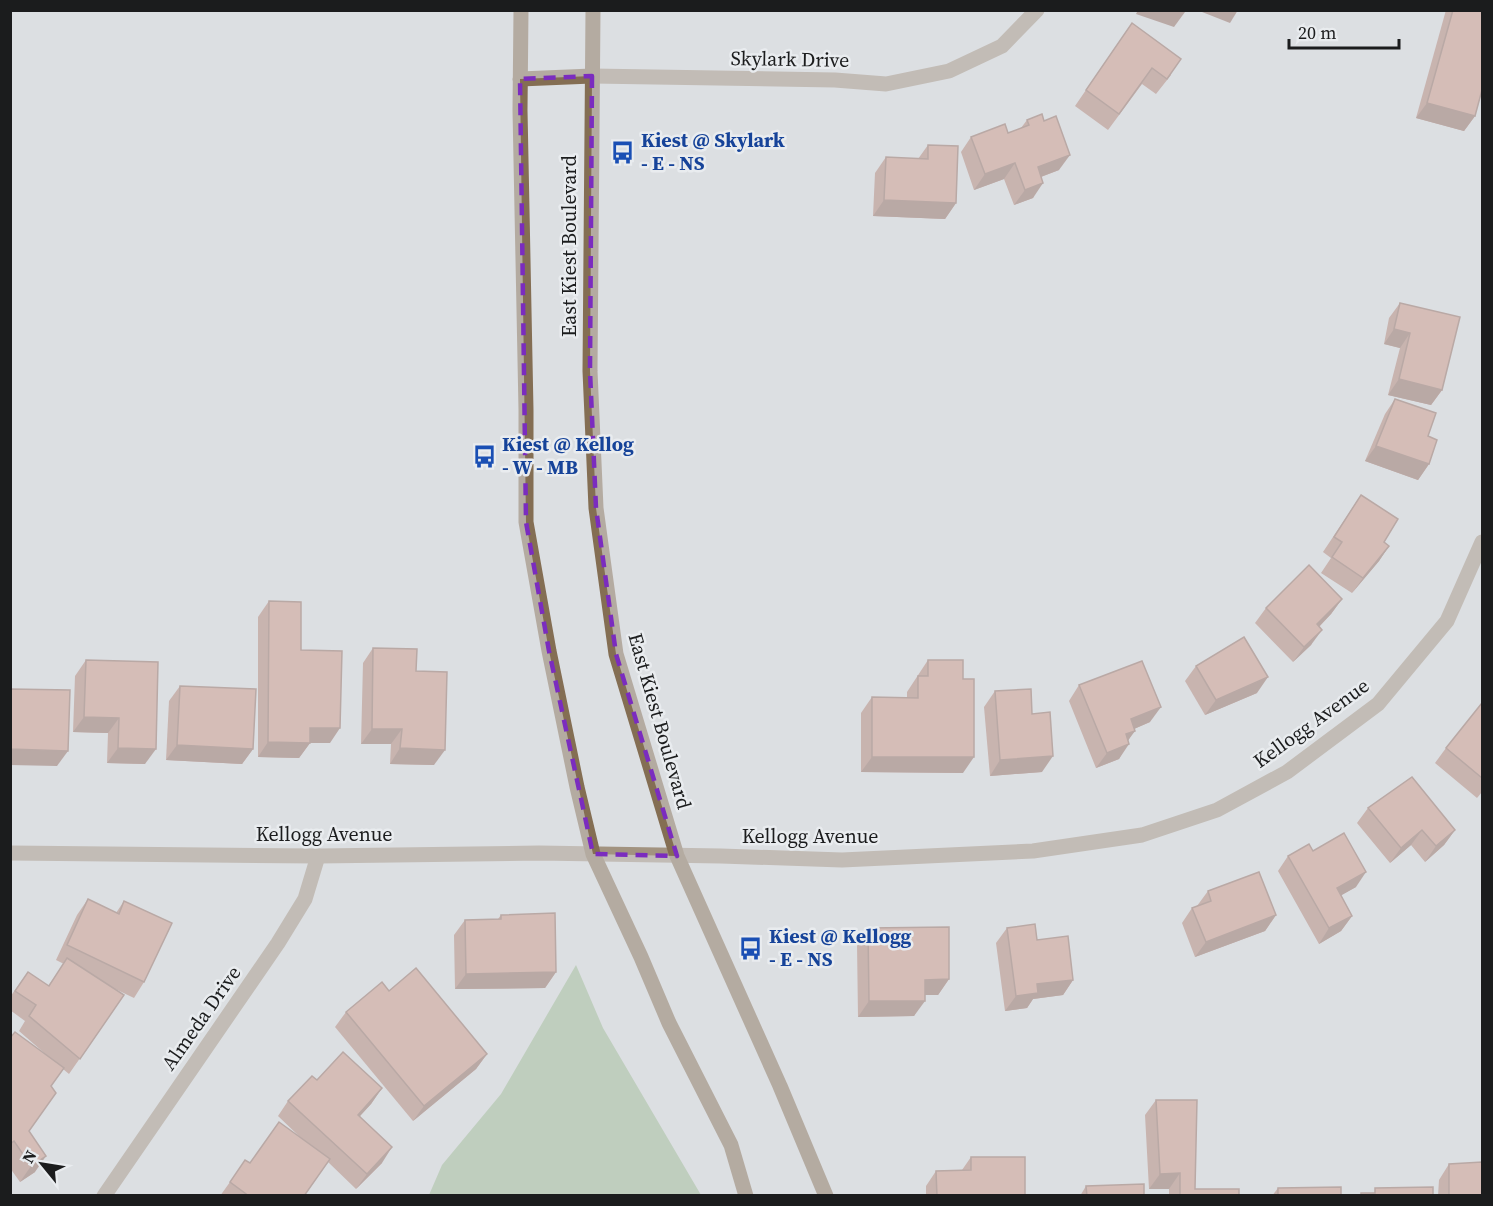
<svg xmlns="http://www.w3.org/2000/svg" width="1493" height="1206" viewBox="0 0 1493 1206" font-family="'Source Serif 4',serif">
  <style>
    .green { fill: #9bbb92 }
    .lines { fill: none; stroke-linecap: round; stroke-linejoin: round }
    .minor { stroke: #a29380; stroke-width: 15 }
    .secondary { stroke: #846e53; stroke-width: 15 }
    .wall { fill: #af8072 }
    .shaded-wall { fill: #8f685c }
    .building { fill: #cc9584; stroke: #8f685c; stroke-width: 1.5 }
    .marked { fill: none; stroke: #7b2cbf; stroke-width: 4.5; stroke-dasharray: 12 8; stroke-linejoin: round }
    .labels { text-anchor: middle; stroke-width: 5; stroke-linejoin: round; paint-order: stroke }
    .street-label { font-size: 20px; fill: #1b1c1d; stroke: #e9ecef }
    .transit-label { font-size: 20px; font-weight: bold; fill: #164399; stroke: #e9ecef; text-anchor: start }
  </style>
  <rect width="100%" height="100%" fill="#dcdfe2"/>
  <polygon class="green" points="576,965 603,1028 701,1195 429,1195 442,1165 501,1094"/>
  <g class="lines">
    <g class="minor">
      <polyline points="592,76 835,80 886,84 949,71 1002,46 1037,10"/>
      <polyline points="10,853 318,856 539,853 721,856 842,860 1033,851 1142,835 1217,810 1287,772 1378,704 1447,621 1482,542"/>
      <polyline points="104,1196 278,943 305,899 318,856"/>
    </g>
    <g class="secondary">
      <polyline points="521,10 520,110 526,410 526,522 549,651 577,787 593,854 641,957 669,1023 731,1145 746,1196"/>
      <polyline points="593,10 590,371 596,508 616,654 677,856 780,1086 826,1196"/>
      <polyline points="520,79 592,76"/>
    </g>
  </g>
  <g class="wall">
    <polygon points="1446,10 1482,10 1475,116 1464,131 1416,118"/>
    <polygon points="1132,23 1171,75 1156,94 1142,84 1108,130 1075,106"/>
    <polygon points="1027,120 1059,170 1041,177 1033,198 1014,205 1004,179 974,190 961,152 971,137 1008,133 1021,128"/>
    <polygon points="928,145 956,203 945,219 873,216 875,173 886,157 918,159"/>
    <polygon points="1400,303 1442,390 1431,405 1388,395 1400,348 1384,344 1389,318"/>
    <polygon points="1395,399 1428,436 1429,464 1418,480 1365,461 1385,414"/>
    <polygon points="1361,495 1384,542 1389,546 1379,561 1352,593 1321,573 1331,558 1323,552"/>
    <polygon points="1342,599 1331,614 1319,627 1311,645 1293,662 1255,623 1266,608"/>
    <polygon points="269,601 301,650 330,743 310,743 299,758 258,757 258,617"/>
    <polygon points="373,648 416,671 434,765 390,764 391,744 361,744 363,663"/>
    <polygon points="86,660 145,764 107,763 108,733 73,732 75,676"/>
    <polygon points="928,660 963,773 861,772 861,713 872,697 907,698 907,692"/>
    <polygon points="1196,666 1257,693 1205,715 1185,681"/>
    <polygon points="1079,685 1150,722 1134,729 1119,759 1096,768 1069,701"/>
    <polygon points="180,686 253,749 242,764 166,760 169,701"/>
    <polygon points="995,691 1032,714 1042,772 990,776 984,707"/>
    <polygon points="1482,703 1482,792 1477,798 1435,763 1446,748"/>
    <polygon points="1368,808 1455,830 1444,845 1425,862 1411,845 1390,863 1357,823"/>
    <polygon points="1313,851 1356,887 1341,895 1352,916 1341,931 1319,944 1278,871 1288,856"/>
    <polygon points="1208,891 1276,915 1265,931 1195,957 1182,923 1192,908 1197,906"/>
    <polygon points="88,899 116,913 124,901 144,982 134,998 109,986 124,995 69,1074 63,1069 51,1086 29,1131 35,1172 20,1182 10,1168 10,1038 50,1058 19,1031 25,1021 10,1010 10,997 28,972 48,986 64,964 56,960 77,915"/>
    <polygon points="501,915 556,972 545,988 455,989 454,935 465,920 498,919"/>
    <polygon points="868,928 949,979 938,995 925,995 914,1016 858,1017 857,943"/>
    <polygon points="1007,928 1037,940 1073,980 1063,995 1033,999 1027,1008 1005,1011 996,943"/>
    <polygon points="389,991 487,1054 476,1069 413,1121 335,1027 346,1012"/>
    <polygon points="317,1080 382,1088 371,1104 360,1116 382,1163 356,1189 328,1162 304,1196 220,1196 230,1182 250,1163 301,1138 278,1116 288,1101"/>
    <polygon points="1156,1100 1195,1189 1239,1196 1169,1196 1169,1189 1149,1189 1145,1115"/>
    <polygon points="971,1157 1025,1196 926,1196 926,1186 936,1171 962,1170"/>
    <polygon points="1449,1164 1482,1196 1438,1196 1439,1180"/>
    <polygon points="1086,1186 1144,1196 1080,1196"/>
    <polygon points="1278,1188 1341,1196 1272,1196"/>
  </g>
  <g class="shaded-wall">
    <polygon points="1138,10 1180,10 1185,12 1174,27 1136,14"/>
    <polygon points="1197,10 1238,10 1230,23"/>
    <polygon points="1427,103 1475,116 1464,131 1416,118"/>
    <polygon points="1070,155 1059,170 1027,182 1038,167"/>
    <polygon points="1015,163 1004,179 974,190 985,174"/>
    <polygon points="1043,183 1033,198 1014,205 1025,190"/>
    <polygon points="884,200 956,203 945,219 873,216"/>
    <polygon points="1394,329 1410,333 1400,348 1384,344"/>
    <polygon points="1399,379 1442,390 1431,405 1388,395"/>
    <polygon points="1376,446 1429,464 1418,480 1365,461"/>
    <polygon points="1389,546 1379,561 1352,593 1363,578"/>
    <polygon points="1342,599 1331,614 1306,640 1317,624"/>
    <polygon points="1322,630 1311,645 1293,662 1304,647"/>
    <polygon points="1268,677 1257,693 1205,715 1216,700"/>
    <polygon points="1161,707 1150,722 1120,735 1131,719"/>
    <polygon points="84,717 119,718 108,733 73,732"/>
    <polygon points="310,728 340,728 330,743 310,743 299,758 258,757 268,742"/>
    <polygon points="372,729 402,729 391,744 361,744"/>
    <polygon points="1135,731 1124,746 1129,744 1119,759 1096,768 1107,753 1126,734"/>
    <polygon points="177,745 253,749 242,764 166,760"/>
    <polygon points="118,748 156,749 145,764 107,763"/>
    <polygon points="400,748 445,750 434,765 390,764"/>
    <polygon points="10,749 68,751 57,766 10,765"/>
    <polygon points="1053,756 1042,772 990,776 1000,760"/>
    <polygon points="872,757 974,757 963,773 861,772"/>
    <polygon points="1422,830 1411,845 1390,863 1401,848"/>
    <polygon points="1455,830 1444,845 1425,862 1436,846"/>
    <polygon points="1366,872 1356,887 1326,904 1337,888"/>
    <polygon points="1276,915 1265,931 1195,957 1206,942"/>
    <polygon points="1352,916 1341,931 1319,944 1329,928"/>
    <polygon points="556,972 545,988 455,989 466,974"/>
    <polygon points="949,979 938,995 914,995 925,980"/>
    <polygon points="1073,980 1063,995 1033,999 1027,1008 1005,1011 1016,996 1037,984"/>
    <polygon points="869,1001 925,1001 914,1016 858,1017"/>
    <polygon points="487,1054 476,1069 413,1121 424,1106"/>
    <polygon points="382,1088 371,1104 347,1130 358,1115"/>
    <polygon points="392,1147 382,1163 356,1189 367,1174"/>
    <polygon points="46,1156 35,1172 20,1182 31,1166"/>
    <polygon points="1180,1173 1169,1189 1149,1189 1160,1174"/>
  </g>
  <g class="building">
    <polygon points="1453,10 1482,10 1482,90 1475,116 1427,103"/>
    <polygon points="1132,23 1181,59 1167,79 1152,68 1119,114 1086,90"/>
    <polygon points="1042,114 1044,121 1056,116 1070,155 1038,167 1043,183 1025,190 1015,163 985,174 971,137 1005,124 1008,133 1029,125 1027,120"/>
    <polygon points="928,145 958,146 956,203 884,200 886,157 928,159"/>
    <polygon points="1400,303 1460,317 1442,390 1399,379 1410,333 1394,329"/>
    <polygon points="1395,399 1436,413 1428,436 1437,440 1429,464 1376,446"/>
    <polygon points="1361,495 1398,519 1384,542 1389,546 1363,578 1332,557 1342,542 1334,537"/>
    <polygon points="1309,565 1342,599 1317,624 1322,630 1304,647 1266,608"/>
    <polygon points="269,601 301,602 301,650 342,651 340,728 310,728 310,743 268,742"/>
    <polygon points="1244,637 1268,677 1216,700 1196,666"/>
    <polygon points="373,648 417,649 416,671 447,672 445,750 400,748 402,729 372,729"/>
    <polygon points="86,660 158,662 156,749 118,748 119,718 84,717"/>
    <polygon points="928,660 963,660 963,679 974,679 974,757 872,757 872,697 918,698 918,676 928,676"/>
    <polygon points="1142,661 1161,707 1131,719 1135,731 1126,734 1129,744 1107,753 1079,685"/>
    <polygon points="180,686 256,689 253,749 177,745"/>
    <polygon points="10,689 70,690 68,751 10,749"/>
    <polygon points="1031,689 1032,714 1050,712 1053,756 1000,760 995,691"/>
    <polygon points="1482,703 1482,778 1446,748"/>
    <polygon points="1412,777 1455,830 1436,846 1422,830 1401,848 1368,808"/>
    <polygon points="1344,833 1366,872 1337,888 1352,916 1329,928 1288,856 1309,844 1313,851"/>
    <polygon points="1259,872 1276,915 1206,942 1192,908 1211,901 1208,891"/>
    <polygon points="88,899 119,914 124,901 172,923 144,982 67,945"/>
    <polygon points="555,913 556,972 466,974 465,920 501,919 501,915"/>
    <polygon points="1035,924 1037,940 1068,936 1073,980 1037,984 1038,993 1016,996 1007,928"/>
    <polygon points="949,927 949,979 925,980 925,1001 869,1001 868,928"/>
    <polygon points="67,958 124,995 80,1059 29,1016 36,1005 15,991 28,972 49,986"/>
    <polygon points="416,968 487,1054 424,1106 346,1012 382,982 389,991"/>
    <polygon points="15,1032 64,1068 51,1086 56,1093 29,1131 46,1156 31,1166 14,1141 10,1144 10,1038"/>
    <polygon points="343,1052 382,1088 358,1115 392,1147 367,1174 288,1101 312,1076 317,1080"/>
    <polygon points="1156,1100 1197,1100 1195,1189 1239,1189 1239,1196 1180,1196 1180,1173 1160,1174"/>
    <polygon points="279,1122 330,1159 304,1196 249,1196 230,1182 245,1160 250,1163"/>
    <polygon points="971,1157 1025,1157 1025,1196 937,1196 936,1171 971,1170"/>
    <polygon points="1482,1162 1482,1196 1449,1196 1449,1164"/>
    <polygon points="1144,1184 1144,1196 1087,1196 1086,1186"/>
    <polygon points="1341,1187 1341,1196 1278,1196 1278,1188"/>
    <polygon points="1433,1187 1433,1196 1361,1196 1361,1193 1375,1193 1375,1188"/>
  </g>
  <path d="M0 0H1493V1206H0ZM 592,76 L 590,371 L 596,508 L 616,654 L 677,856 L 593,854 L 549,651 L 526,522 L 520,79 Z" fill="#dcdfe2" fill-opacity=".55" fill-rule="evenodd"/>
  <path class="marked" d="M 592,76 L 590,371 L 596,508 L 616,654 L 677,856 L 593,854 L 549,651 L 526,522 L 520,79 Z"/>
  <defs>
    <symbol id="bus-bare" viewBox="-9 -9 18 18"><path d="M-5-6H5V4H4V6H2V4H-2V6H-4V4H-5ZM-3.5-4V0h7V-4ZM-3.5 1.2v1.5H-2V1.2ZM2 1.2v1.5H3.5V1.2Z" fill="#1a4fb4" stroke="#e9ecef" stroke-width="2.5" paint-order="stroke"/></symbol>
  </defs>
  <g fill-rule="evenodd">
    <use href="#bus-bare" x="606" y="136" width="33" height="33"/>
    <use href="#bus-bare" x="468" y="440" width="33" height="33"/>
    <use href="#bus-bare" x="734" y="932" width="33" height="33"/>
  </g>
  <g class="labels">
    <g class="street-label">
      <text transform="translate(790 59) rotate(1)" y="7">Skylark Drive</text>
      <text transform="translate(569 246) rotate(-90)" y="7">East Kiest Boulevard</text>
      <text transform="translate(660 721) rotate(74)" y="7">East Kiest Boulevard</text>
      <text transform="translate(1311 723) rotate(-36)" y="7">Kellogg Avenue</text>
      <text x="324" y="841">Kellogg Avenue</text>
      <text x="810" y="843">Kellogg Avenue</text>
      <text transform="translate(201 1018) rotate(-55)" y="7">Almeda Drive</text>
    </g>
    <g class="transit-label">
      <text x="641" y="147">Kiest @ Skylark<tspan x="641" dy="23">- E - NS</tspan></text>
      <text x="502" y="451">Kiest @ Kellog<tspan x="502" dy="23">- W - MB</tspan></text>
      <text x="769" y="943">Kiest @ Kellogg<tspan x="769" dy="23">- E - NS</tspan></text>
    </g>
  </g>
  <rect width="1493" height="1206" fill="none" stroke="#1b1c1d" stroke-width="24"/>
  <g transform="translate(42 1164) rotate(300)" stroke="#e9ecef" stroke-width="4.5" paint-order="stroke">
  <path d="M0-4.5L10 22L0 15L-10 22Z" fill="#1b1c1d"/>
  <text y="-9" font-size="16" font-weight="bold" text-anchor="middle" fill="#1b1c1d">N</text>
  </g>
  <path d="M1289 39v9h110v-9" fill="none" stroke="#1b1c1d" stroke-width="3"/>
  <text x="1298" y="39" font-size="18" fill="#1b1c1d" stroke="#e9ecef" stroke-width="4.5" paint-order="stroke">20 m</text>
</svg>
